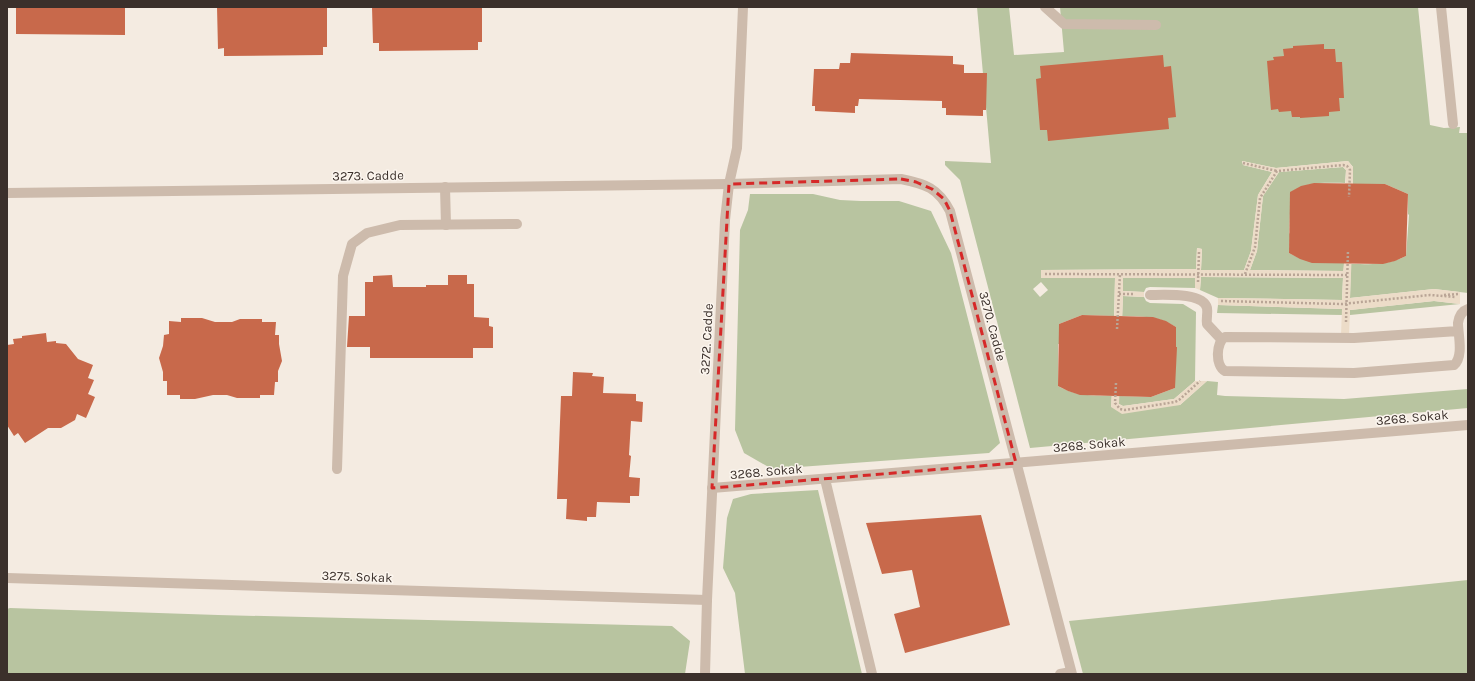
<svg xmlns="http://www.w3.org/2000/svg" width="1475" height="681" viewBox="0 0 1475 681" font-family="Karla,sans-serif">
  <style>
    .green { fill: #b8c4a0; fill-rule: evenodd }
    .plaza { fill: #ecdcc8 }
    .building { fill: #c8694b }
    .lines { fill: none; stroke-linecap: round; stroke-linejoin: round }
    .path { stroke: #b9a596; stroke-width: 2.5; stroke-dasharray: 2 2; stroke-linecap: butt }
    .lane { stroke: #cdbbac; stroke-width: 10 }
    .street { stroke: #cdbbac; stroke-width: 10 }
    .marked { fill: none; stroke: #d62828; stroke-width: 3; stroke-dasharray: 8 5; stroke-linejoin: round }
    .labels { text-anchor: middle; stroke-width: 3; stroke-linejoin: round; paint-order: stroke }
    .street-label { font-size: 13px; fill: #3b302b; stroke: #fbf5ee }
  </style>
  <rect width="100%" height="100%" fill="#f4ebe1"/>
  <g class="green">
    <path d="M 977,7 L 1009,7 L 1014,55 L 1064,52 L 1060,7 L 1418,7 L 1430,125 L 1444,128 L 1460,127 L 1459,133 L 1468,133 L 1468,293 L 1434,289 L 1350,298 L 1351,264 C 1374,264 1385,266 1406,256 L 1409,215 L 1408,214 L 1408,194 L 1385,184 L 1353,184 L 1353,167 L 1348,161 L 1276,168 L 1242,161 L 1243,165 L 1272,172 L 1258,195 L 1251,251 L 1244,270 L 1201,270 L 1202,249 L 1197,248 L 1196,269 L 1041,270 L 1041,278 L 1115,278 L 1114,316 L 1082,315 L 1059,324 L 1059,344 L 1058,344 L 1058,386 C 1078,397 1090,395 1112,396 L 1111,407 L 1180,405 L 1207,381 L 1218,382 L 1217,395 L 1225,396 L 1344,399 L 1468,389 L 1468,408 L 1030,448 L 960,180 L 945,165 L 945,161 L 991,163 ZM 1041,282 L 1048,290 L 1040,297 L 1033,289 Z"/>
    <path d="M 1343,167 L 1346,170 L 1345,183 C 1323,183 1311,181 1291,192 L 1289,233 L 1290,234 L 1289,253 C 1309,264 1322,263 1344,263 L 1344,271 L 1250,270 L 1257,251 L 1263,196 L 1279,172 Z"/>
    <polygon points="750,194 813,194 840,200 861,201 899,201 931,211 951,253 1000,443 989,453 772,469 744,453 735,430 740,230 748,210"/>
    <polygon points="1201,277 1343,278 1342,300 1218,298 1200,290"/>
    <polygon points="1123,278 1196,278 1195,288 1150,287 1146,288 1144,292 1123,291"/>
    <path d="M 1123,296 L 1144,297 L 1146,301 L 1150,303 L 1183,304 L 1196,312 L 1195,381 L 1174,399 L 1123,406 L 1119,404 L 1119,396 L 1151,397 L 1175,388 L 1175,367 L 1176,367 L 1176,327 C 1156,315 1144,317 1122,316 Z"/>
    <polygon points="1434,301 1460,304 1350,315 1350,310"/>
    <polygon points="1218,305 1342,309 1342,315 1217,313"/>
    <polygon points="818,490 862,674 745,674 735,593 723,568 727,518 733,499 751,494"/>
    <polygon points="1468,580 1468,674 1083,674 1069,621"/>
    <polygon points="10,608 218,615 672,626 690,641 685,674 7,674 7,609"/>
  </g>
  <g class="plaza">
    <polygon points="1242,161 1276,168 1348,161 1353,167 1353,184 1345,196 1346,170 1343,167 1279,172 1263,196 1257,251 1250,270 1343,271 1344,263 1352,250 1350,298 1434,289 1460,292 1460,304 1434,301 1350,310 1349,335 1341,335 1342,309 1218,305 1218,298 1342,300 1343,278 1201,277 1200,290 1195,288 1195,278 1123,278 1123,291 1144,292 1144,297 1123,296 1122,329 1114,329 1115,278 1041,278 1041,270 1196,269 1197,248 1202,249 1201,270 1244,270 1251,251 1258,195 1272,172 1243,165"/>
    <polygon points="1195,381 1207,381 1180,405 1122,414 1111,407 1112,383 1120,383 1119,404 1123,406 1174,399"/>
  </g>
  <g class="building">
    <polygon points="16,7 125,7 125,35 16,34"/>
    <polygon points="217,7 327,7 327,47 323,47 323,55 224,56 224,48 218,49"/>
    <polygon points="372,7 482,7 482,42 478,42 478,50 379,51 379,43 373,43"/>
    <polygon points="1324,44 1324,49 1335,49 1336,62 1342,62 1344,98 1339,98 1340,111 1329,112 1329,116 1300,118 1300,117 1292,117 1291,111 1279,112 1278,109 1271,110 1267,61 1274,60 1273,57 1284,56 1283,49 1293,48 1293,46"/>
    <polygon points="851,53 953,56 953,64 964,65 964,73 987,73 986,110 983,110 983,116 946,115 946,108 942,108 942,101 859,99 858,106 855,106 855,113 815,111 815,106 812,106 814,69 839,69 840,63 850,63"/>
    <polygon points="1163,55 1164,67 1171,66 1176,117 1168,118 1169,129 1048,141 1047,130 1040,130 1036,79 1041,78 1040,66"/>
    <polygon points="1314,183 1385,184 1408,194 1406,256 1395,261 1383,264 1312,263 1300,259 1289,253 1290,192 1301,186"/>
    <polygon points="392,275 393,287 426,287 426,285 448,285 448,275 467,275 467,284 474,284 474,317 489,318 489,326 493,327 493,348 473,348 473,358 370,358 370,347 347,347 349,316 365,316 365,282 373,282 373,276"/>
    <polygon points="1082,315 1153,317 1166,321 1176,327 1176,347 1177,347 1175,388 1151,397 1080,395 1068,391 1058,386 1059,324"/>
    <polygon points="181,318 202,318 215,322 232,322 240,319 262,319 262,322 276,322 275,335 279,335 279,344 282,361 278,371 278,382 275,382 274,395 260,395 260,398 237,398 227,395 213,395 195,399 180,399 180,395 167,395 167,381 163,381 163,372 159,358 163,346 164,335 169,334 169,321 181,322"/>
    <polygon points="46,333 47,342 56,341 56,343 66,344 78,359 93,365 88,378 94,380 88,394 95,397 86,418 77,414 75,420 61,428 48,428 25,443 18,433 14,436 7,425 7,345 14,344 13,339 22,338 22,336"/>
    <polygon points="573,372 593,373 592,376 604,377 603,393 636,394 636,401 643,402 642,422 631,421 629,455 631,456 629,477 640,478 639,496 630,496 630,503 597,502 596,517 587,517 587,521 566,519 567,499 557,499 561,396 572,396"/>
    <polygon points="981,515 1010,625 905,653 894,614 920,607 912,570 882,574 866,523"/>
  </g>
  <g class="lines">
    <g class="path">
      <polyline points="1243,163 1277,171"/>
      <polyline points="1045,274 1347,275"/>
      <polyline points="1245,274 1255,247 1260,198 1277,171 1343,165 1347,166 1350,170 1349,197"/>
      <polyline points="1198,282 1199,252"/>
      <polyline points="1119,294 1134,294"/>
      <polyline points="1444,295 1459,294"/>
      <polyline points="1221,301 1342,304 1430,295 1456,297"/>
      <polyline points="1346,322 1348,250"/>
      <polyline points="1117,329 1120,274"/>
      <polyline points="1116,383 1115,403 1120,409 1125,410 1175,402 1179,400 1200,381"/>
    </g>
    <g class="lane">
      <polyline points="1045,7 1064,24 1156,25"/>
      <polyline points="1441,7 1453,124"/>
      <polyline points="445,187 446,225"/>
      <path d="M 1150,295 C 1163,295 1203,292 1207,308 C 1208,313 1206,319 1207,324 L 1221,339"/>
      <path d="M 1458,331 L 1354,338 L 1225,337 C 1216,342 1215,366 1225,371 L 1354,373 L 1454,365 C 1464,356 1458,335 1458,323 C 1459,316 1462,311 1468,309"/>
      <polyline points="337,469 343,276 352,244 367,233 400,225 517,224"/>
    </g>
    <g class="street">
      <path d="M 7,193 L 729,184 L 901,179 C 926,184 938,188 950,211 L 1072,674"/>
      <polyline points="825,479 872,674"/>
      <polyline points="712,488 1468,425"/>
      <polyline points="7,578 707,600"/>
      <polyline points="705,674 707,600 725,220 729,184 737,148 743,7"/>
      <polyline points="1060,674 1071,672"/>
    </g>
  </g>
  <path class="marked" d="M 901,179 L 916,182 L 932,189 L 944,199 L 950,211 L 1016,463 L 712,488 L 729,184 Z"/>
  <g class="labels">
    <g class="street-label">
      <text transform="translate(368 175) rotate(-1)" y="5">3273. Cadde</text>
      <text transform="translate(993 326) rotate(75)" y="5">3270. Cadde</text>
      <text transform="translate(706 339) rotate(-87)" y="5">3272. Cadde</text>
      <text transform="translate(1412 417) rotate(-5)" y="5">3268. Sokak</text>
      <text transform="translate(1089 444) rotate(-5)" y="5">3268. Sokak</text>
      <text transform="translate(766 471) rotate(-5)" y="5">3268. Sokak</text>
      <text transform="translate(357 576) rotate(2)" y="5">3275. Sokak</text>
    </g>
  </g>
  <rect width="1475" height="681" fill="none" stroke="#3b302b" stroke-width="16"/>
</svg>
